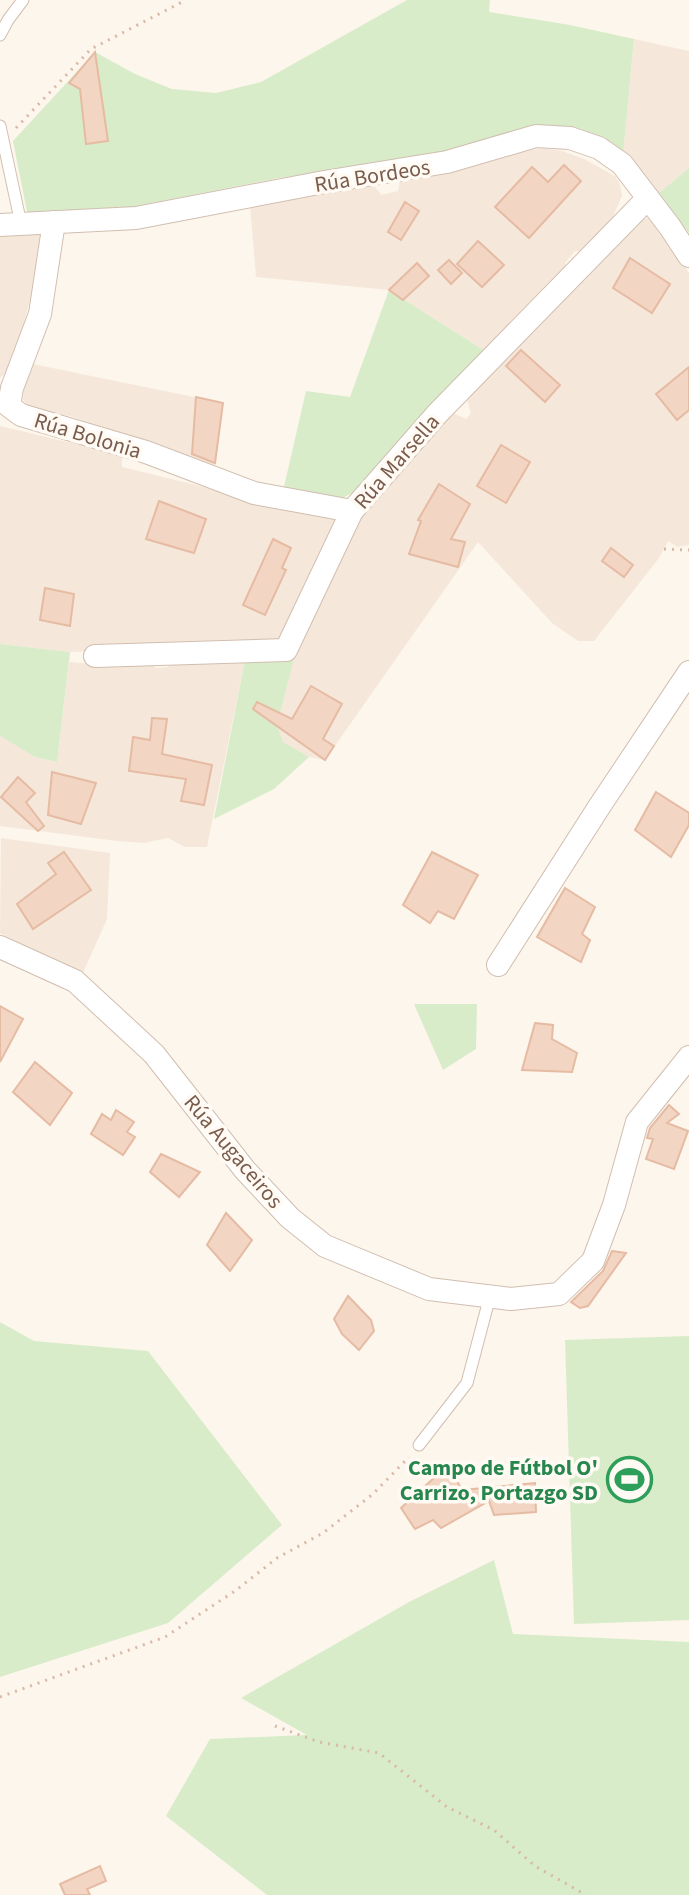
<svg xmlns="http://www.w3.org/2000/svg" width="689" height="1895" viewBox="0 0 689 1895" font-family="'Source Sans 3',sans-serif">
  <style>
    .residential { fill: #f5e8da }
    .green { fill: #d8ecc9 }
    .building { fill: #f3d5c3; stroke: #e6bba3; stroke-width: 2 }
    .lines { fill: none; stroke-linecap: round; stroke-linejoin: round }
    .lane-casing { stroke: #d1beb0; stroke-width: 13 }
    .street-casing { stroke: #d1beb0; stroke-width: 24 }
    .path { stroke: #d9b8a5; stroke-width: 3; stroke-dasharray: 2 6; stroke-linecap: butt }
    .lane { stroke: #fff; stroke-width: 11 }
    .street { stroke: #fff; stroke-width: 22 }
    .labels { text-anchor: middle; stroke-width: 7; stroke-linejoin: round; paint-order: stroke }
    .street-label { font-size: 22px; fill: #7a5c4d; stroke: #fffaf3 }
    .leisure-label { font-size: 22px; font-weight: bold; fill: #27864d; stroke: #fffaf3; text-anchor: end }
  </style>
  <rect width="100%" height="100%" fill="#fdf6ec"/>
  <g class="residential">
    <polygon points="634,39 689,51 689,168 658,194 623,155"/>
    <polygon points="541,148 562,151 584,159 615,176 620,184 622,196 611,221 584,252 575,251 565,263 570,268 485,351 389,290 256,277 250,205 374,185 381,195 398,191 400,180"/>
    <polygon points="651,217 689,273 689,545 677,547 668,541 659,558 594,641 578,641 552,623 478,542 325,760 309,757 282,742 277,726 294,659 355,521 451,412 466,419 471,413 467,400 517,343 639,221"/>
    <polygon points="43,231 44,248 12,367 0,378 0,232"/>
    <polygon points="28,363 223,403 214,467 70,416 30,410 23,399"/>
    <polygon points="0,426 122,455 122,467 336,519 277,644 70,652 0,644"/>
    <polygon points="245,660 207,847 185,847 168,838 144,843 117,841 0,826 0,736 35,757 57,762 69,662 120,666 150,664 156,668 168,667 172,662"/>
    <polygon points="1,838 110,853 107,919 82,975 0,933"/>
  </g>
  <g class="green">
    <polygon points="407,0 490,0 489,12 570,25 634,39 623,155 595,138 279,178 121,209 27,212 13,141 95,52 135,74 172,89 216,93 261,82"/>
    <polygon points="689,168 689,233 658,194"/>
    <polygon points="389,290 485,351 352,493 337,501 283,491 306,391 350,397"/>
    <polygon points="0,644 70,652 57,762 35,757 0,736"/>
    <polygon points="294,659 277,726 283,742 309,757 274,789 214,819 245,660"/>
    <polygon points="414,1004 477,1004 476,1049 443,1070"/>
    <polygon points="0,1322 34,1341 148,1351 282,1525 168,1623 0,1677"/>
    <polygon points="689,1336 689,1620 574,1624 565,1340"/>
    <polygon points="494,1560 513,1634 689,1642 689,1895 267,1895 166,1816 210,1739 307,1735 241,1698 409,1602"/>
  </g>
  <g class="building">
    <polygon points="95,52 108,141 86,144 80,89 69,83"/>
    <polygon points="564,165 581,181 529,238 495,207 532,167 548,182"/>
    <polygon points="405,202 419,211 401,240 388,232"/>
    <polygon points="478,241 504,265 482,287 457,264"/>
    <polygon points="630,258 670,284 652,313 613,288"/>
    <polygon points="449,260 462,273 451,284 438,270"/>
    <polygon points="417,263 429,276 403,300 389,290"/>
    <polygon points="521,350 560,385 545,402 506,366"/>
    <polygon points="689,367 689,410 677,420 656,394"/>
    <polygon points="196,397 223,403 215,463 192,454"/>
    <polygon points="501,445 530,462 506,503 477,486"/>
    <polygon points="439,484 470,504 451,539 465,542 458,567 409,554 421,521 418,520"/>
    <polygon points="159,501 206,519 194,553 146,539"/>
    <polygon points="273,539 291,548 282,568 286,570 265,615 243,605"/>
    <polygon points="611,548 633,565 624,577 602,561"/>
    <polygon points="45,588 74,594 70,626 40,620"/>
    <polygon points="311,686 342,704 323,739 334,746 325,760 253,709 257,702 292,719"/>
    <polygon points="152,718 167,719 162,754 212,765 204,805 181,801 186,779 129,771 133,737 150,740"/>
    <polygon points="52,772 96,783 81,824 48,815"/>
    <polygon points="18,777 35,793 26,802 44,826 38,831 1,797"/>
    <polygon points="656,792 689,813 689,825 671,857 635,830"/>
    <polygon points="64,852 91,890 33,929 17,904 56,874 48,863"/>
    <polygon points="432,852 478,875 454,919 438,911 430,923 403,905"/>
    <polygon points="565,888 595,907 582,934 590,940 581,962 537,937"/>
    <polygon points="0,1006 23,1019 0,1062"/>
    <polygon points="535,1023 553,1025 552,1039 577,1053 572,1072 522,1070"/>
    <polygon points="35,1062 72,1093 50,1125 13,1092"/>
    <polygon points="669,1105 679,1114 667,1123 688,1131 674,1169 646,1159 653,1139 647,1138 650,1128"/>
    <polygon points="116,1110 134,1122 127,1132 135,1137 123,1155 91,1134 102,1114 111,1120"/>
    <polygon points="161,1154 200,1172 179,1197 150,1172"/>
    <polygon points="226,1213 252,1240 230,1271 207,1245"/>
    <polygon points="612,1251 626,1253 588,1306 580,1308 571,1302 603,1271"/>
    <polygon points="348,1296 371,1320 374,1331 359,1350 342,1334 334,1319"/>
    <polygon points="448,1465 462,1490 535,1483 536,1512 494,1515 489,1501 441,1528 433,1520 415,1529 401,1508"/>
    <polygon points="100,1866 106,1881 87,1889 90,1895 65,1895 60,1884"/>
  </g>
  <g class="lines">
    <defs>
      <g id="lane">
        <polyline points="0,35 8,20 23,0"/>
        <polyline points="0,126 21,224"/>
        <polyline points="419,1445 467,1383 490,1296"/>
      </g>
      <g id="street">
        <polyline points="54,222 40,314 12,388 9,406 21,415 146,452 254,493 352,511"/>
        <polyline points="0,225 136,218 324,182 447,162 536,136 570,138 599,148 622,164 670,227 689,256"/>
        <polyline points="95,656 286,650 352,511 437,414 648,198"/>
        <polyline points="0,947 75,981 154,1054 245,1170 290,1218 325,1246 429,1289 511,1299 559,1294 593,1261 614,1205 637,1122 689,1057"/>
        <polyline points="498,965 599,807 689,672"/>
      </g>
    </defs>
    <use href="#lane" class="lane-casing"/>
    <use href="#street" class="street-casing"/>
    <g class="path">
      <polyline points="16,128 91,49 186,0"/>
      <polyline points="664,549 689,550"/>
      <polyline points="0,1697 165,1637 235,1591 277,1558 323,1533 373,1494 409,1457"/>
      <polyline points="275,1726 319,1742 379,1753 447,1807 494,1830 535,1866 586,1895"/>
    </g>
    <use href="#lane" class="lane"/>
    <use href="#street" class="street"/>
  </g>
  <defs>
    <symbol id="stadium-ring" viewBox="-11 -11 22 22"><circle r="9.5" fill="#fffaf3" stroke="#2e9e5b" stroke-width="1.5"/><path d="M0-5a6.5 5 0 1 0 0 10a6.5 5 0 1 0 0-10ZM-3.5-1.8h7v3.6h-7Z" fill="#2e9e5b"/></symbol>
  </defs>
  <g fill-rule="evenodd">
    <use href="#stadium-ring" x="604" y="1454" width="51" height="51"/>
  </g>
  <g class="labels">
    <g class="street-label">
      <text transform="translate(372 175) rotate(-9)" y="8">Rúa Bordeos</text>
      <text transform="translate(88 435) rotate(17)" y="8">Rúa Bolonia</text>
      <text transform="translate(396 461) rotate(-49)" y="8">Rúa Marsella</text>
      <text transform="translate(234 1151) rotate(50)" y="8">Rúa Augaceiros</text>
    </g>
    <g class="leisure-label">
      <text x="598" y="1475">Campo de Fútbol O'<tspan x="598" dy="25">Carrizo, Portazgo SD</tspan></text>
    </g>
  </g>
</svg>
